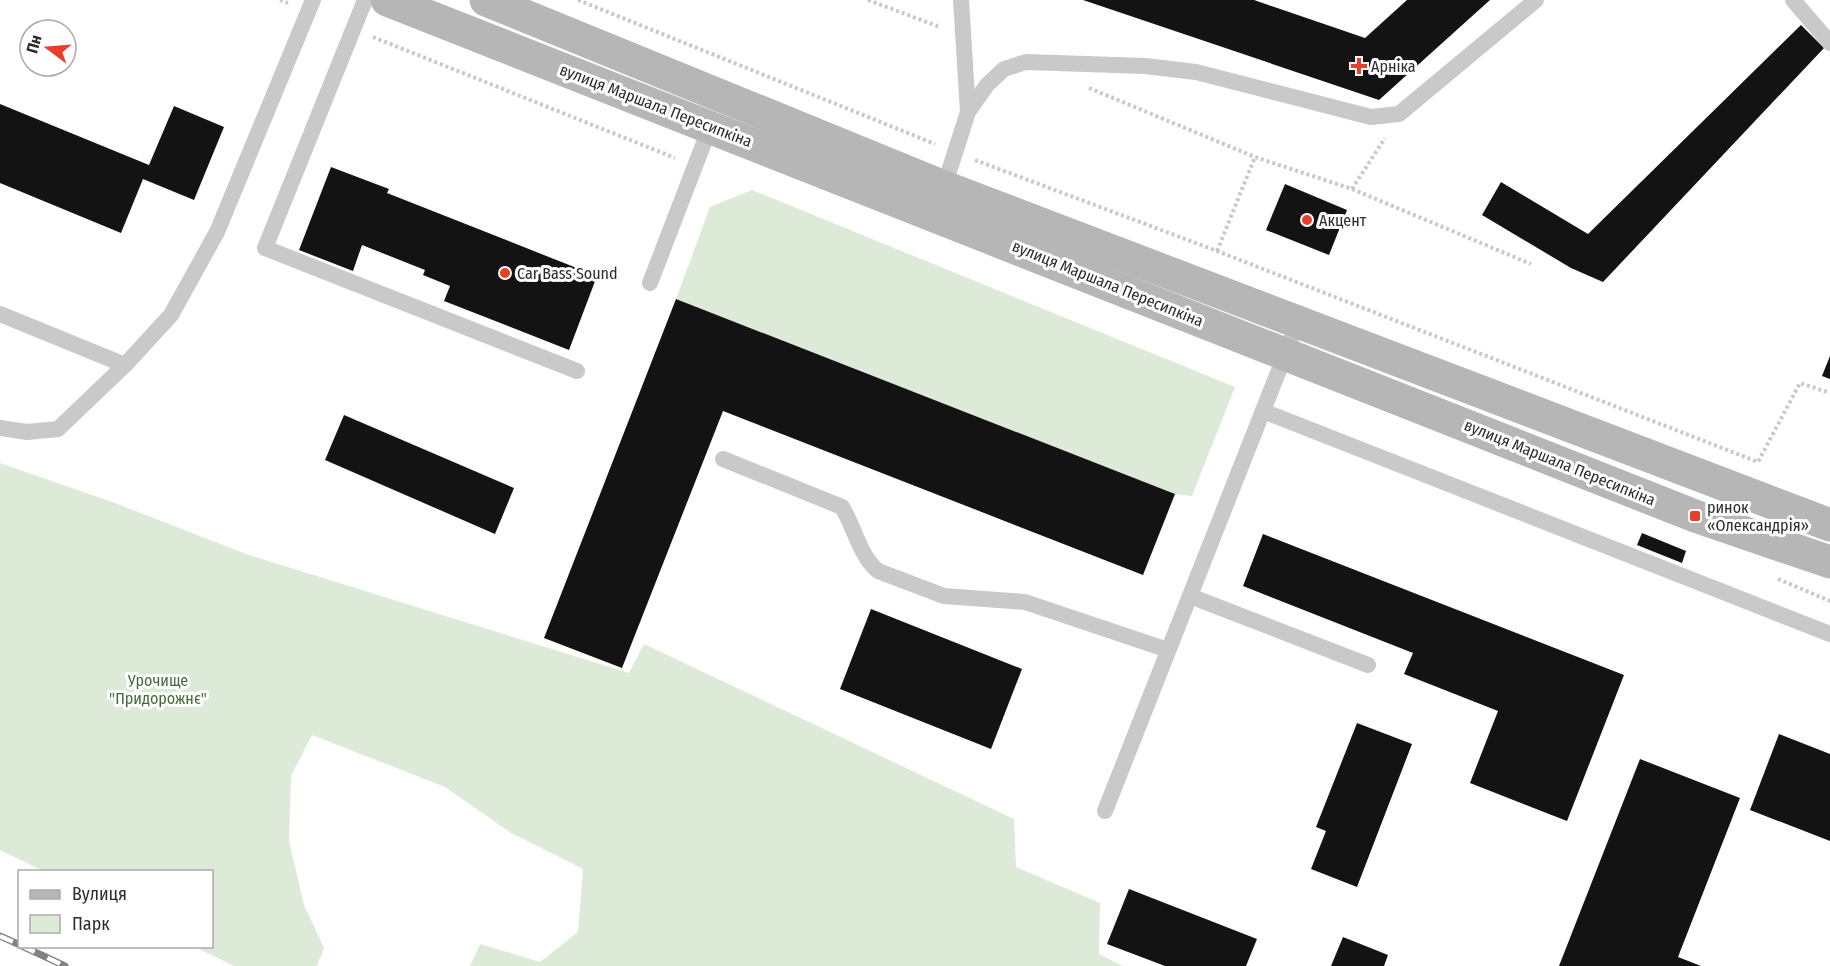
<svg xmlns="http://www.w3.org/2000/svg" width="1830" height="966" viewBox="0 0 1830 966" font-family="'Fira Sans Condensed',sans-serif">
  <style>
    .green { fill: #deead8 }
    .building { fill: #131313 }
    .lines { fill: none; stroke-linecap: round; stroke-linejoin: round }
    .path { stroke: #c9c9c9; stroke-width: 4; stroke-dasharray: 3 3; stroke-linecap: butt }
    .service { stroke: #c9c9c9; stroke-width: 16 }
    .secondary { stroke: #b6b6b6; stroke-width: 33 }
    .rail-casing { stroke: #818181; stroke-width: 7 }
    .rail { stroke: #fff; stroke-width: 4.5; stroke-dasharray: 14; stroke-linecap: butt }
    .poi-dot { fill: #e63f2a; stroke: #fff; stroke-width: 2 }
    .labels { text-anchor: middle; stroke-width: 6; stroke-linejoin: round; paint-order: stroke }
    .poi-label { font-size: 16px; fill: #2c2c2c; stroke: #fff; text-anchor: start }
    .street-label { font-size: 16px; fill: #2c2c2c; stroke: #fff }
    .park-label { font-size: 16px; fill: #466739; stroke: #fff }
  </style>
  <rect width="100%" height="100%" fill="#fff"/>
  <g class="green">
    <polygon points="752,190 1235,387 1192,496 1175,494 676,299 710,207"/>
    <polygon points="0,463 115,503 246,554 629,673 644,644 1014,819 1016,867 1100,903 1099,954 1123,966 470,966 480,944 540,962 578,932 583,869 511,833 445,787 312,735 291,776 289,841 304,905 324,948 317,966 234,966 195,947 212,946 212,872 43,871 0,850"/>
  </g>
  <g class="building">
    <polygon points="1083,0 1254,0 1365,38 1407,0 1490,0 1379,100"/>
    <polygon points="1801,25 1824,48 1603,282 1571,268 1482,215 1501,182 1588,234"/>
    <polygon points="0,104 149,165 174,106 224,127 194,200 143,179 121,233 0,183"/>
    <polygon points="331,167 389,189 387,193 597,276 569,350 444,301 450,286 423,275 425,270 362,245 353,271 299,250"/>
    <polygon points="1285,184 1347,210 1329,255 1266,230"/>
    <polygon points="676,299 1175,494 1143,575 723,411 622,668 544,638"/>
    <polygon points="1830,356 1830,379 1822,376"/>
    <polygon points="344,415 514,488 495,534 325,460"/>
    <polygon points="1642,533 1686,551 1682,563 1637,545"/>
    <polygon points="1263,534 1624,675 1567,821 1470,783 1498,711 1404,674 1413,653 1243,586"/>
    <polygon points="871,609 1022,669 991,749 840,689"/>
    <polygon points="1357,723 1412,744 1357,887 1311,869 1326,831 1316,827"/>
    <polygon points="1779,734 1830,754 1830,841 1750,810"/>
    <polygon points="1640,759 1740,798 1678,957 1701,966 1559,966"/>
    <polygon points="1129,889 1257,939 1246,966 1165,966 1107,944"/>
    <polygon points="1343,937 1388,955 1384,966 1331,966"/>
  </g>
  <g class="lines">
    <g class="path">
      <polyline points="280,0 288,3"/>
      <polyline points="578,0 935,144"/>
      <polyline points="868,0 940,27"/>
      <polyline points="373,37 675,158"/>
      <polyline points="1089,88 1255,157 1352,189 1531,264"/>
      <polyline points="975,160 1217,251 1758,462 1800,383 1830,393"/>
      <polyline points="1352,189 1385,138"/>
      <polyline points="1217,251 1255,157"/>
      <polyline points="1778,579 1830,601"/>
    </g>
    <g class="service">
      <polyline points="365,0 265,248 577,371"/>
      <polyline points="1793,0 1830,43"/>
      <polyline points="968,112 987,85 1004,69 1026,62 1145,66 1196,72 1371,117 1399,114 1536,0"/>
      <polyline points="944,187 968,112 961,0"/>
      <polyline points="650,283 710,127"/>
      <polyline points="0,314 125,365"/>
      <polyline points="1263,411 1830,634"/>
      <polyline points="0,428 27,432 58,429 125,365 171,315 217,232 313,0"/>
      <path d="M 723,459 L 842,507 C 855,528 859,555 878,571 L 944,596 L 1025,602 L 1168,650"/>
      <polyline points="1190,596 1368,665"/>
      <polyline points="1105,811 1298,322"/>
    </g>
    <g class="secondary">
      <polyline points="387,0 1695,516 1830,562"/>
      <polyline points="486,0 944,187 1830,525"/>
    </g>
    <defs>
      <g id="rail">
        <polyline points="0,936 20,945"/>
        <polyline points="22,946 65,966"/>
      </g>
    </defs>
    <use href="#rail" class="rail-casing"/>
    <use href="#rail" class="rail"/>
  </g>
  <g class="poi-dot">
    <path d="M1356 57h6v6h6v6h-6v6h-6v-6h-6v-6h6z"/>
    <circle cx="1307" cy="220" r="6"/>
    <circle cx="505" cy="273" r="6"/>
    <rect x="1689" y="510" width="12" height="12" rx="3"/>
  </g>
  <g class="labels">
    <g class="poi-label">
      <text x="1371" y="72">Арніка</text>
      <text x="1319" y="226">Акцент</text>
      <text x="517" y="279">Car Bass Sound</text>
      <text x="1707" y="513">ринок<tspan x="1707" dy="18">«Олександрія»</tspan></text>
    </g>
    <g class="street-label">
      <text transform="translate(656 105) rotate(21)" y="6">вулиця Маршала Пересипкіна</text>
      <text transform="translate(1108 283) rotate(22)" y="6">вулиця Маршала Пересипкіна</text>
      <text transform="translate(1560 462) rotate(22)" y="6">вулиця Маршала Пересипкіна</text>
    </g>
    <g class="park-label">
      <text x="158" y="686">Урочище<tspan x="158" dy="18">"Придорожнє"</tspan></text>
    </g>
  </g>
  <rect x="18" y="870" width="195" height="78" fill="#ffffff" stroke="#ababab" stroke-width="1.5"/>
  <rect x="30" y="890" width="30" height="9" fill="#b6b6b6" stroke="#ababab" stroke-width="1.5"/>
  <text x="72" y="900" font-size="18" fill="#2c2c2c">Вулиця</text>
  <rect x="30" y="915" width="30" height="18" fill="#deead8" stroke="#ababab" stroke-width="1.5"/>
  <text x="72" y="930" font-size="18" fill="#2c2c2c">Парк</text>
  <g transform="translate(48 48) rotate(286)"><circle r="28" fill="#ffffff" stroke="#ababab" stroke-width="1.5"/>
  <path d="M0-4.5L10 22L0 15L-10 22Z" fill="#e63f2a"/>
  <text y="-9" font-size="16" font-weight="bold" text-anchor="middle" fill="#2c2c2c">Пн</text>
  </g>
</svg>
